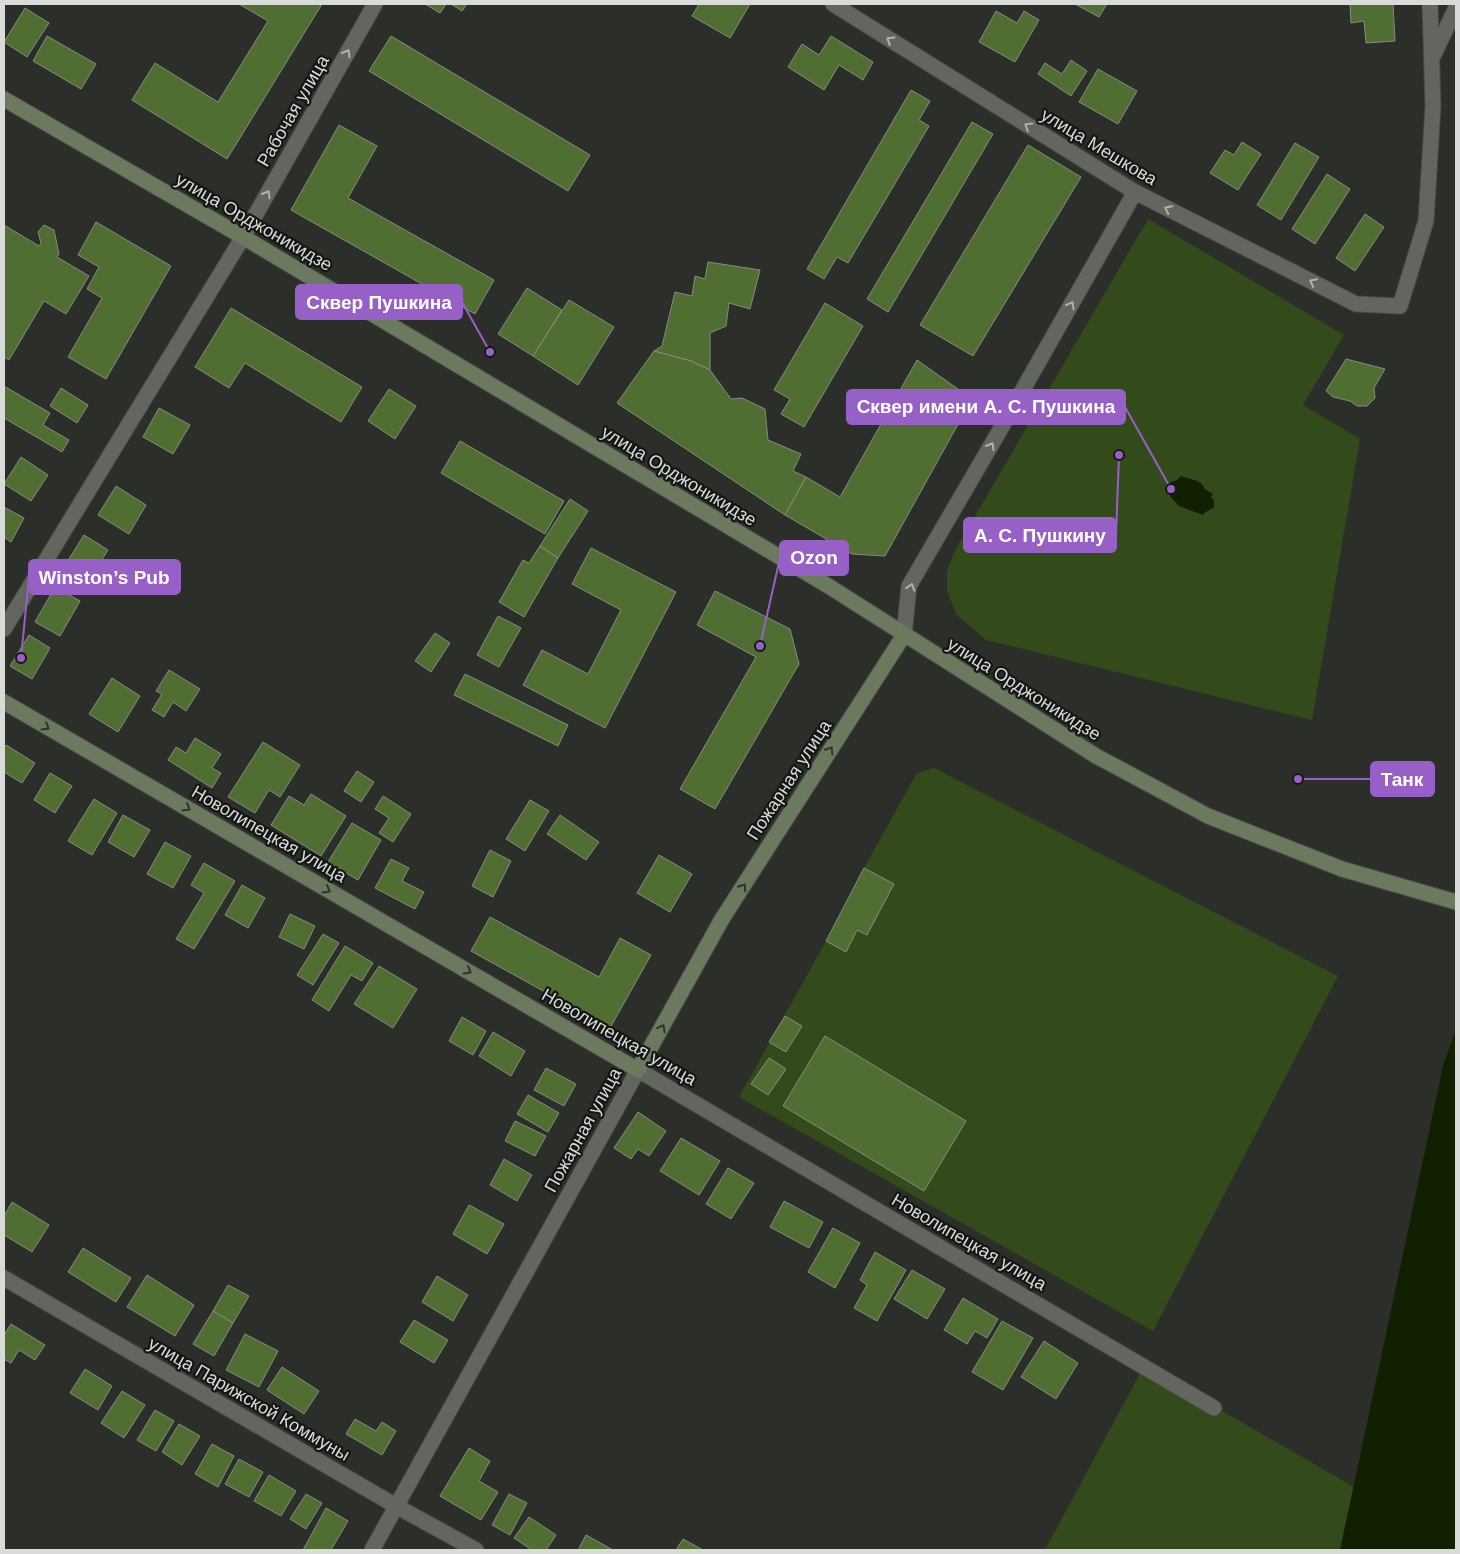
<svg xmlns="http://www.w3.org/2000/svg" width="1460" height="1554" viewBox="0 0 1460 1554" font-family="Helvetica,sans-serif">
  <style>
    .green { fill: #334a1a }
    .water { fill: #112001 }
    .building { fill: #506e31; stroke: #878b84 }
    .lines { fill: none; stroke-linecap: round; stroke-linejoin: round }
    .street-casing { stroke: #474a45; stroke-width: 17 }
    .secondary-casing { stroke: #474a45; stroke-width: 17 }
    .street { stroke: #62665f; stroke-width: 15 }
    .secondary { stroke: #6b795e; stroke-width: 15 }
    .oneway { stroke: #afb2ae }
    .oneway2 { stroke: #2f342a }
    .labels { text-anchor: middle; stroke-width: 4.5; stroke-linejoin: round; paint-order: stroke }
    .street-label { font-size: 18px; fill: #d9dbd8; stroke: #151714 }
    .leader { fill: none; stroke: #9760c6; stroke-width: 2 }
    .callout-dot { fill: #9760c6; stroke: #151714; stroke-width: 2 }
    .callout { fill: #9760c6; stroke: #9760c6; stroke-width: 2 }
    .callout-label { font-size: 19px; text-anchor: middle; font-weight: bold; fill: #fff }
  </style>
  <rect width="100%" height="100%" fill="#2c2f29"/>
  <g class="green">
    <polygon points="1148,219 1344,335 1303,405 1360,439 1312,720 986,640 956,614 947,591 947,570 957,547"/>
    <polygon points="934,768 1338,976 1153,1331 739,1097 826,941 864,868 917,773"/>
    <polygon points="1144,1366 1354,1487 1340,1550 1045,1550"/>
  </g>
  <g class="water">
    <path d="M 1181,476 L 1197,481 L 1202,484 L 1205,489 L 1213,494 L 1211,497 L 1214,501 L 1214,507 C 1210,510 1206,511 1203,515 L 1179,506 L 1170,496 L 1172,492 L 1170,488 L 1171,482 L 1177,480 Z"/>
    <polygon points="1456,1029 1456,1550 1340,1550 1443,1066"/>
  </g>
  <g class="building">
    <polygon points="239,4 322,4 227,159 132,100 155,63 218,102 268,21"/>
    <polygon points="425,4 446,4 440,13"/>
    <polygon points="451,4 467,4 462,11"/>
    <polygon points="699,4 750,4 730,38 692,16"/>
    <polygon points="1075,4 1107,4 1099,17"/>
    <polygon points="1350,4 1393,4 1395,41 1366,43 1364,21 1351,23"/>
    <polygon points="25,8 49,23 27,57 4,42"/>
    <polygon points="996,11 1017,23 1024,11 1039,20 1015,62 979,42"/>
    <polygon points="47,36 96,64 81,89 33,61"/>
    <polygon points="391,36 590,155 568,191 369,71"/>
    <polygon points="831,36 873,62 863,80 839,65 824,90 788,67 802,44 819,55"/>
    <polygon points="1071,60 1087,71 1071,96 1038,74 1045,63 1062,74"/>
    <polygon points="1098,69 1137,91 1118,124 1079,102"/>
    <polygon points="911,90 930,101 919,120 929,126 848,263 837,257 824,279 807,269"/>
    <polygon points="972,122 993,134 888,312 867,299"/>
    <polygon points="339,125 377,146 348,198 494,280 475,314 291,210"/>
    <polygon points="1242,142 1261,154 1238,190 1210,173 1225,150 1234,155"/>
    <polygon points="1295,143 1319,157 1281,220 1257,205"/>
    <polygon points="1028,145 1081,177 973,356 920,325"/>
    <polygon points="1327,174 1350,189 1315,244 1292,229"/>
    <polygon points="1365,214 1384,227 1355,271 1336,258"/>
    <polygon points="96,222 171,266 106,379 68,357 102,298 87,289 99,267 78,255"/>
    <polygon points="4,225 39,246 41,243 38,232 44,225 54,230 59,254 57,257 89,276 66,314 44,301 9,360 4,357"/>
    <polygon points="708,262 760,270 750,309 729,303 726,326 710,333 710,370 691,361 654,351 662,346 675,292 692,296 695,276 705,279"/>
    <polygon points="527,288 562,310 533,356 498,334"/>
    <polygon points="569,300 614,327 578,385 533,356"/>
    <polygon points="825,303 863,326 804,427 781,414 790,399 774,390"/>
    <polygon points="231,308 362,387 341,422 245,363 229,388 195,367"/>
    <polygon points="654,351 691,361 710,370 731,399 742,398 765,409 768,440 801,454 793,471 806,477 785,515 617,403"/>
    <polygon points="1346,359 1385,369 1374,388 1375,398 1367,406 1357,406 1350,401 1333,397 1326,391"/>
    <polygon points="917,360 972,399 885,556 852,554 785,515 806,477 840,497"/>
    <polygon points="4,386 50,413 43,425 69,440 62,452 4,418"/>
    <polygon points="61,388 88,405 77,423 50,406"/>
    <polygon points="389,389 416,406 395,439 368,421"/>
    <polygon points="159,408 190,425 173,454 143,437"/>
    <polygon points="460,441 564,501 545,534 441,473"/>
    <polygon points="21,457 48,475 31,501 4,484"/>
    <polygon points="116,486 146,505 129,534 98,515"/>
    <polygon points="570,499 588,511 558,558 540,546"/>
    <polygon points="4,507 24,518 11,542 4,537"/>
    <polygon points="84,535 108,550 101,561 110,566 95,591 62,570"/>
    <polygon points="540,546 558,558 524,617 499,602 523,560 529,563"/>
    <polygon points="591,548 676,592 605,728 523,685 542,650 588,674 621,610 572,584"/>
    <polygon points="55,587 80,601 60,636 35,622"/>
    <polygon points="715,591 790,629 799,664 715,809 680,789 756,657 697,625"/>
    <polygon points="498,616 521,628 499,667 477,655"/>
    <polygon points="435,633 450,643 431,672 415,661"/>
    <polygon points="29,635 50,648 32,679 10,666"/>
    <polygon points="169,670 200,689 186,711 173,702 164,717 152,710 162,694 156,691"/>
    <polygon points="465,674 568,725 558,746 454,695"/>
    <polygon points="112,678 140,696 118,732 89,714"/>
    <polygon points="195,738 221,754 212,768 221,773 212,788 168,760 176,747 186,753"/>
    <polygon points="263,742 300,765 280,797 269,790 255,813 228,797"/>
    <polygon points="6,745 35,763 22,783 4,772 4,748"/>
    <polygon points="357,771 374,782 361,802 344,791"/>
    <polygon points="50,773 72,786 55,813 34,800"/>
    <polygon points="311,794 346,816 321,856 271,825 289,796 304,805"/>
    <polygon points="383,796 411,814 393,842 379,833 389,818 375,809"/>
    <polygon points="94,799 117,813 92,855 68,841"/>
    <polygon points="530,800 549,811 525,851 506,839"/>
    <polygon points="123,815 150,830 134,857 108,842"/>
    <polygon points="560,815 599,842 586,860 547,834"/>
    <polygon points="352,823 381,840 358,880 328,862"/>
    <polygon points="165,842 191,856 173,888 147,874"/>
    <polygon points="490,850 511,861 493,897 472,886"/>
    <polygon points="659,855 692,874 670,912 637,893"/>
    <polygon points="391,859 409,868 402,881 424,892 415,909 375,888"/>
    <polygon points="204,863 235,881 194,949 176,939 204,893 191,885"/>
    <polygon points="864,868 894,884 867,935 857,930 846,952 826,941"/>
    <polygon points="242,885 265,898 248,928 225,915"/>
    <polygon points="290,914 315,926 304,949 279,937"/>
    <polygon points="490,917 599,977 620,938 651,955 610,1028 471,951"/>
    <polygon points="323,934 339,943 313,985 297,975"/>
    <polygon points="345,946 373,963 362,981 351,975 329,1011 312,1000"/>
    <polygon points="379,966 417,989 393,1028 354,1004"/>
    <polygon points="785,1016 802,1026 786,1052 769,1042"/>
    <polygon points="462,1017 486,1031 473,1055 449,1041"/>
    <polygon points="493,1032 525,1051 511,1076 479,1056"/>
    <polygon points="825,1036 966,1121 924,1191 783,1106"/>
    <polygon points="769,1058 786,1069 768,1095 751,1084"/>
    <polygon points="546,1068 576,1084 564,1106 534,1090"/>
    <polygon points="528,1095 559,1113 548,1132 517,1114"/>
    <polygon points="638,1112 666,1131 649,1156 638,1149 631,1159 614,1148"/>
    <polygon points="515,1121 546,1136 535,1156 505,1141"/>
    <polygon points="681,1138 720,1161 699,1195 660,1171"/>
    <polygon points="504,1159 532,1175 517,1201 490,1185"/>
    <polygon points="728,1168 754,1183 731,1219 706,1204"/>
    <polygon points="784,1201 823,1222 809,1248 770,1227"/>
    <polygon points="12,1202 49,1225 32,1252 4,1235 4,1216"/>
    <polygon points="469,1205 504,1224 487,1254 453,1234"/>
    <polygon points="833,1228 860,1243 835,1288 808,1272"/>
    <polygon points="83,1248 131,1278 116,1302 68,1272"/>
    <polygon points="875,1252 906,1270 877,1321 854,1308 867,1285 860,1280"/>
    <polygon points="912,1270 945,1289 927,1319 894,1299"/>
    <polygon points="147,1275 194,1305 175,1336 127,1307"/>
    <polygon points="437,1276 468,1295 453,1321 422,1302"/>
    <polygon points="228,1285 249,1296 233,1323 213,1311"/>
    <polygon points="963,1298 998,1319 987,1338 975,1331 967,1344 944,1330"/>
    <polygon points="213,1311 233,1323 214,1356 193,1344"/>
    <polygon points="414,1320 448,1340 434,1363 400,1342"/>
    <polygon points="1002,1321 1033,1338 1003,1390 972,1372"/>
    <polygon points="11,1324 45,1345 35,1360 19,1350 11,1363 4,1359 4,1335"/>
    <polygon points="245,1334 278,1351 259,1387 226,1370"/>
    <polygon points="1044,1341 1078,1363 1056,1399 1021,1377"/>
    <polygon points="282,1367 319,1391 304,1414 267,1390"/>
    <polygon points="85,1369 112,1386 98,1410 70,1393"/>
    <polygon points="122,1391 145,1405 124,1438 101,1423"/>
    <polygon points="155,1410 174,1421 156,1451 137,1440"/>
    <polygon points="355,1419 376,1431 382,1422 396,1431 382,1455 346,1434"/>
    <polygon points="179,1424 200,1436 182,1465 162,1452"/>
    <polygon points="212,1444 234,1456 218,1487 195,1474"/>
    <polygon points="469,1448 490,1461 479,1481 498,1492 481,1520 440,1496"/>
    <polygon points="239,1459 263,1472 249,1497 225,1484"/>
    <polygon points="269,1475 296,1491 281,1516 254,1501"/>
    <polygon points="306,1494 322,1503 306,1529 290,1519"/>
    <polygon points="509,1494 527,1503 510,1535 492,1525"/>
    <polygon points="326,1508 348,1521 331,1550 303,1550"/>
    <polygon points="529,1517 556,1535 546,1550 532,1550 514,1538"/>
    <polygon points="586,1535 613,1550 578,1550"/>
    <polygon points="683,1539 703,1550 676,1550"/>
  </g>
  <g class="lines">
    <defs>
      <g id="street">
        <polyline points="833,4 1135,192 1356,304 1400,306 1426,221 1433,106 1430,4"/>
        <polyline points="1433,56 1456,8"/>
        <polyline points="4,629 243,237 375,4"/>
        <polyline points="904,635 909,586 1000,430 1135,192"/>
        <polyline points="4,1278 396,1506 476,1550"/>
        <polyline points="372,1550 638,1070 1214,1408"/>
      </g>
      <g id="secondary">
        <polyline points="4,99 243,237 830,587 1096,756 1208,816 1342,869 1456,902"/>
        <polyline points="4,702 638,1070 722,919 904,635"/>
      </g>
    </defs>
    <use href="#street" class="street-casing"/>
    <use href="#secondary" class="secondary-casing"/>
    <use href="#street" class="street"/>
    <use href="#secondary" class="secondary"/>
  </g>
  <defs><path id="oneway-chevron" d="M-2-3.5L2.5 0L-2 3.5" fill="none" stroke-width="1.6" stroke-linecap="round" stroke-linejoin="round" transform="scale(1.25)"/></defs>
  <g class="oneway">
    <use href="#oneway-chevron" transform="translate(890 40) rotate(-148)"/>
    <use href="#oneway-chevron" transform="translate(347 53) rotate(-60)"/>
    <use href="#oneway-chevron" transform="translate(1028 126) rotate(-148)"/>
    <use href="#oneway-chevron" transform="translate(267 194) rotate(-60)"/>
    <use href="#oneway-chevron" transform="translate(1168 209) rotate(-153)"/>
    <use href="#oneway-chevron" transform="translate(1313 282) rotate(-153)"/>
    <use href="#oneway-chevron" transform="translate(1071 305) rotate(-60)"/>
    <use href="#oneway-chevron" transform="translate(991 446) rotate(-60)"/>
    <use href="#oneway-chevron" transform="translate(911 587) rotate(-73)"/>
  </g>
  <g class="oneway2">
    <use href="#oneway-chevron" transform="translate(46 727) rotate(30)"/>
    <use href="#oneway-chevron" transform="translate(830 750) rotate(-57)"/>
    <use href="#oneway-chevron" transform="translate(187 808) rotate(30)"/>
    <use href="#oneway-chevron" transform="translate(743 887) rotate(-57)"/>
    <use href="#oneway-chevron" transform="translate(327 890) rotate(30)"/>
    <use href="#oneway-chevron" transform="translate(468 971) rotate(30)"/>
    <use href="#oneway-chevron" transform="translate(662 1028) rotate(-61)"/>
  </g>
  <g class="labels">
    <g class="street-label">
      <text transform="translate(293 111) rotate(-60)" y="6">Рабочая улица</text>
      <text transform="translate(1099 147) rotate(31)" y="6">улица Мешкова</text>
      <text transform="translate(254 222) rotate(30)" y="6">улица Орджоникидзе</text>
      <text transform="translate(679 476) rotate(31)" y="6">улица Орджоникидзе</text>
      <text transform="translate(1024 689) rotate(32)" y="6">улица Орджоникидзе</text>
      <text transform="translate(789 780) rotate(-57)" y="6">Пожарная улица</text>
      <text transform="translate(269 834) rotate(30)" y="6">Новолипецкая улица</text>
      <text transform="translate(619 1037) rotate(30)" y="6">Новолипецкая улица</text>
      <text transform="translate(583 1130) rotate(-61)" y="6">Пожарная улица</text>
      <text transform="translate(969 1242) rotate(30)" y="6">Новолипецкая улица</text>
      <text transform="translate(249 1399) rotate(30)" y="6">улица Парижской Коммуны</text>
    </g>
  </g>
  <path class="leader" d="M490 352L462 302M1171 489L1125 407M1119 455L1116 535M760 646L780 558M21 658L29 577M1298 779L1371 779"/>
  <g class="callout-dot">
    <circle cx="490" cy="352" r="5"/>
    <circle cx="1171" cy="489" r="5"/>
    <circle cx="1119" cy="455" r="5"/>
    <circle cx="760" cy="646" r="5"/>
    <circle cx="21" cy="658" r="5"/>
    <circle cx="1298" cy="779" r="5"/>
  </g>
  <g class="callout">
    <rect x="296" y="285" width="166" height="34" rx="5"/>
    <rect x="847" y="390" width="278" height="34" rx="5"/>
    <rect x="964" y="518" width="152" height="34" rx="5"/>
    <rect x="780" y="541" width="68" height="34" rx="5"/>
    <rect x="29" y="560" width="151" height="34" rx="5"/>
    <rect x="1371" y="762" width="63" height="34" rx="5"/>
  </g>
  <g class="callout-label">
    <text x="379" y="309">Сквер Пушкина</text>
    <text x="986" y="413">Сквер имени А. С. Пушкина</text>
    <text x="1040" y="542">А. С. Пушкину</text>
    <text x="814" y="564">Ozon</text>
    <text x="104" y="584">Winston’s Pub</text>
    <text x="1402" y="786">Танк</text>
  </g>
  <rect width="1460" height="1554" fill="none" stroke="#d9dbd8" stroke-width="10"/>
</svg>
